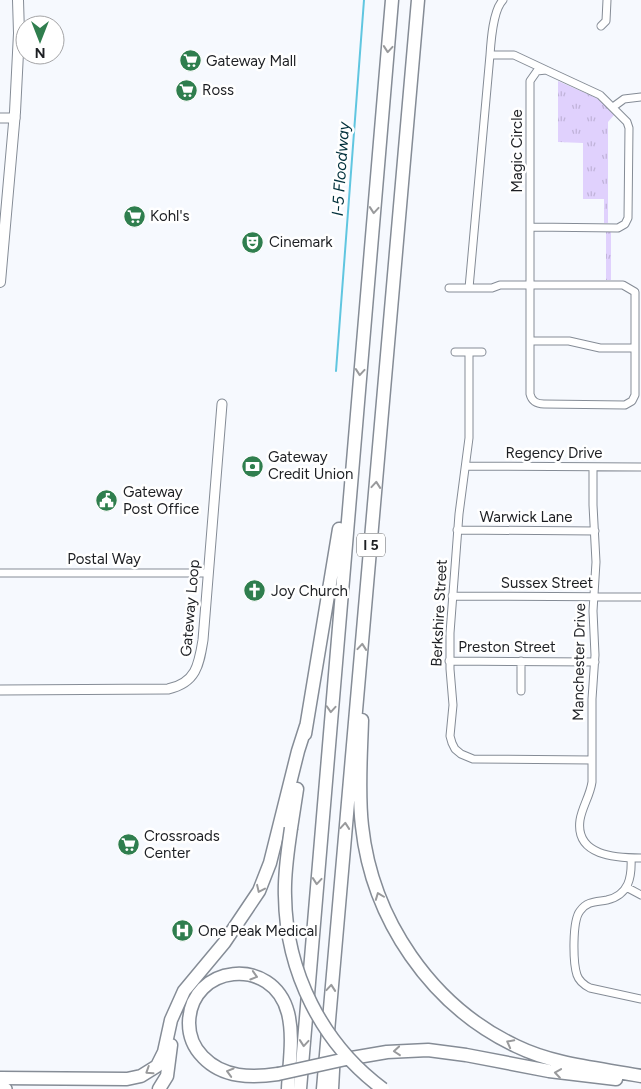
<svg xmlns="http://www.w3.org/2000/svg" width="641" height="1089" font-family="Figtree,sans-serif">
	<defs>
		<pattern id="grass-tufts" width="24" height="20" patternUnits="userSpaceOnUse" patternTransform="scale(1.25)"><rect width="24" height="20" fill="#e0d1fd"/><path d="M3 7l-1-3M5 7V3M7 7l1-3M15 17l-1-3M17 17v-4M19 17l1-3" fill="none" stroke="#c0b3d9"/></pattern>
	</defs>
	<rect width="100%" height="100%" fill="#f6f9fe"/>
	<path fill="url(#grass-tufts)" d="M558,81L599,99L614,115L608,122V223H604V199H583V143L558,142Z
		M606,232H611V280H606Z"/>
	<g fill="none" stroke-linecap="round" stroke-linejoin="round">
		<path stroke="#60c6e0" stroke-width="2" d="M336,371L364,0"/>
		<defs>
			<path id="minor" d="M601,26L606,21L607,0
				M490,55C491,40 493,10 503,0
				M613,107L624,99L641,97
				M531,227L618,228L625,224L628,218L629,128L627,122L600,95L546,70L537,71L530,81C530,186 530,290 530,394C532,402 537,404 544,404L625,405L632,401L635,395V292L623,285H500L492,288H469L490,55H514L546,70
				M449,288H469
				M530,341H569L600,348H634
				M455,352H469
				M482,352H469V438L459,514L450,633V669L453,705L450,736L452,743L455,749L461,754L473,759L592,760
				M466,466L641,467
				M593,467V505L596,562L593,611L595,655L592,699V782C590,796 582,807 580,820C575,856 616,858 641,858
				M457,530L595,531
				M0,573H208
				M452,596L641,597
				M449,661L595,662
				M521,691V661
				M631,858C632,877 629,895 607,900C596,902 587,901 580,911C572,921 573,963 577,975C579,981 584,985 590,988L641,999
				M626,887L641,895"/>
			<path id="tertiary" d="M0,118H15
				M0,690L168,689C196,683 199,665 203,640L222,404"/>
			<path id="secondary" d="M0,282L15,112L19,33L18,0"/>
			<path id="primary" d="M0,1088L6,1089"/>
			<path id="motorway" d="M362,720C361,755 358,792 362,826C372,919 431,1006 516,1046C555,1065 599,1068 641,1076
				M305,734L339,529
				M291,828L297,789
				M346,1059L387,1052L428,1050L466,1055L549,1071L616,1079
				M278,1074C252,1078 223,1078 203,1057C194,1048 189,1036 189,1023C190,964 273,955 288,1013C294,1037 289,1064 288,1089
				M0,1078L127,1079L141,1076L157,1066L164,1052L171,1020L184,991L224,943L259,891L270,863L298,751L306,726
				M159,1089L167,1076L171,1045
				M300,1089L392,0
				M323,1089L418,0
				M332,1089L334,1052"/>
		</defs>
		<use href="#minor" stroke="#858c96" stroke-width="9"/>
		<use href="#tertiary" stroke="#858c96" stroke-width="11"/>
		<use href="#secondary" stroke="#858c96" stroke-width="12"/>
		<use href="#primary" stroke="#858c96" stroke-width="14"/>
		<use href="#motorway" stroke="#858c96" stroke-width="15"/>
		<use href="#minor" stroke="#fff" stroke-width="7"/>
		<use href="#tertiary" stroke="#fff" stroke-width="9"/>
		<use href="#secondary" stroke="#fff" stroke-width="10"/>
		<use href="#primary" stroke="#fff" stroke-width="11"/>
		<use href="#motorway" stroke="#fff" stroke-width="12"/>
		<defs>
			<path id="motorway-bridge" d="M291,828C288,850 284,873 285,896C286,972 322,1044 383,1089
				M278,1074L346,1059"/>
		</defs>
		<use href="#motorway-bridge" stroke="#858c96" stroke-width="15" stroke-linecap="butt"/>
		<use href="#motorway-bridge" stroke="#fff" stroke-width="12"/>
	</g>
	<defs><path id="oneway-chevron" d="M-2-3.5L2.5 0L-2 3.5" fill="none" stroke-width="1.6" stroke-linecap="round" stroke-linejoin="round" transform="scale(1.25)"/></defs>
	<g stroke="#999a9c">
		<use href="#oneway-chevron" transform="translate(388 49) rotate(95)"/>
		<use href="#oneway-chevron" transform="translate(374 210) rotate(95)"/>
		<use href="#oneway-chevron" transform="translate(360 372) rotate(95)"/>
		<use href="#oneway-chevron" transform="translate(376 485) rotate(-85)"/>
		<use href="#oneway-chevron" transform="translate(362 647) rotate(-85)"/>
		<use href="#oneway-chevron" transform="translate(331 709) rotate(94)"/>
		<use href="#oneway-chevron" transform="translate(345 826) rotate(-85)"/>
		<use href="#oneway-chevron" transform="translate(317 881) rotate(95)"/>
		<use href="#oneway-chevron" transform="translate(260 889) rotate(115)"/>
		<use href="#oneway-chevron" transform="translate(379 896) rotate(-111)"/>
		<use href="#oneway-chevron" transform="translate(254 976) rotate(17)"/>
		<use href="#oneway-chevron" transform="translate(331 988) rotate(-85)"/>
		<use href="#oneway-chevron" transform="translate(304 1043) rotate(95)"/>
		<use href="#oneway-chevron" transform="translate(510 1043) rotate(-152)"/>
		<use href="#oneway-chevron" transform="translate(397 1051) rotate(175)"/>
		<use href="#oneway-chevron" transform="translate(149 1071) rotate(147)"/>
		<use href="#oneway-chevron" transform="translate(230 1072) rotate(-164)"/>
		<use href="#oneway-chevron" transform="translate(558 1073) rotate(-172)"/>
	</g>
	<defs>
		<symbol id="supermarket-disc" viewBox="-11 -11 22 22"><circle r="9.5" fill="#2f7e4e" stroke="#fff"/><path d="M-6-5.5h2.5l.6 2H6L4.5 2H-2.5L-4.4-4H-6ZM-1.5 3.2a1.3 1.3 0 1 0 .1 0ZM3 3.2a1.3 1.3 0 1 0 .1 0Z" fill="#fff"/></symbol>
		<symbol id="theatre-disc" viewBox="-11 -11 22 22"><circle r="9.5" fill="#2f7e4e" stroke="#fff"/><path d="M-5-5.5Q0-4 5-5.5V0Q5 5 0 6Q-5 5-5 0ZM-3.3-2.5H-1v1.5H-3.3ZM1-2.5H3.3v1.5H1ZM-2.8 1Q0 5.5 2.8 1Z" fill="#fff"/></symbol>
		<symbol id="bank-disc" viewBox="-11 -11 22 22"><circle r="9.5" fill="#2f7e4e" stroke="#fff"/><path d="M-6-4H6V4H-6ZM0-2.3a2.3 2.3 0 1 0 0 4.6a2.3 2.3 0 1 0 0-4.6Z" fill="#fff"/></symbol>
		<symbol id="civic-disc" viewBox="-11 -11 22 22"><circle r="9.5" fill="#2f7e4e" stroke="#fff"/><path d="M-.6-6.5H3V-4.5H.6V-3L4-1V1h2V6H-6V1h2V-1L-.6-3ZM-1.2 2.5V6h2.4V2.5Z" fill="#fff"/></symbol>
		<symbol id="church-disc" viewBox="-11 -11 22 22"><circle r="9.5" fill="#2f7e4e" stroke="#fff"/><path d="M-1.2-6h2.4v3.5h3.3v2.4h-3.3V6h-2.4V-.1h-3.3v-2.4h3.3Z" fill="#fff"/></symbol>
		<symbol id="hospital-disc" viewBox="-11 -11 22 22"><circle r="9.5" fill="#2f7e4e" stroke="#fff"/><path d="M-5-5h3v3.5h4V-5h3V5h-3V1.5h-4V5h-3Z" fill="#fff"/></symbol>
	</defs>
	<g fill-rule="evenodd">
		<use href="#supermarket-disc" x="178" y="48" width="25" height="25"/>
		<use href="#supermarket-disc" x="174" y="78" width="25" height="25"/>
		<use href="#supermarket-disc" x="122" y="204" width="25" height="25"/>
		<use href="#theatre-disc" x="240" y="230" width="25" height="25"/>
		<use href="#bank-disc" x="240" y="454" width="25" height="25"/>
		<use href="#civic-disc" x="94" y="488" width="25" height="25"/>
		<use href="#church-disc" x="242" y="578" width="25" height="25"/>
		<use href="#supermarket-disc" x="116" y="832" width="25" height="25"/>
		<use href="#hospital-disc" x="170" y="918" width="25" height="25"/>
	</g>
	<g text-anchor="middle" stroke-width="5" stroke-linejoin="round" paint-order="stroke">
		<rect fill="#fff" stroke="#616265" stroke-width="1" x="357" y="533.5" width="28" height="23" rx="4"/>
		<g font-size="14" font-weight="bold" fill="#1d1f23">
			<text x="371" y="550">I 5</text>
		</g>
		<g font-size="15" fill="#1d1f23" stroke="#fff" text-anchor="start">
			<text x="206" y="66">Gateway Mall</text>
			<text x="202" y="95">Ross</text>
			<text x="150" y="221">Kohl's</text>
			<text x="269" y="247">Cinemark</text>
			<text x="268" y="462">Gateway<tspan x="268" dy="17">Credit Union</tspan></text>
			<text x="123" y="497">Gateway<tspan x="123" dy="17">Post Office</tspan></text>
			<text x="271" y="596">Joy Church</text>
			<text x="144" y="841">Crossroads<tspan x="144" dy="17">Center</tspan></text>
			<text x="198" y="936">One Peak Medical</text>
		</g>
		<g font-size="15" fill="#1d1f23" stroke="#fff">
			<text transform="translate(517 151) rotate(-90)" y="5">Magic Circle</text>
			<text x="554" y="458">Regency Drive</text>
			<text x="526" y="522">Warwick Lane</text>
			<text x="104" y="564">Postal Way</text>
			<text x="547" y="588">Sussex Street</text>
			<text transform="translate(190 608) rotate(-85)" y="5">Gateway Loop</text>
			<text transform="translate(439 613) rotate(-87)" y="5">Berkshire Street</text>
			<text x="507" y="652">Preston Street</text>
			<text transform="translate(579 662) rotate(-89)" y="5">Manchester Drive</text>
		</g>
		<g font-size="16" font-style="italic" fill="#00303b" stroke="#fff">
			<text transform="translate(340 169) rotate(-86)" y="6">I-5 Floodway</text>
		</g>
	</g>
	<g transform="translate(40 40) rotate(180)"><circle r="24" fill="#ffffff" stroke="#a5a5a7"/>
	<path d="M0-4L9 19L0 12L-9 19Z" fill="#2f7e4e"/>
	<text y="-8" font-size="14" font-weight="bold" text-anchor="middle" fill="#1d1f23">N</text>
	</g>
</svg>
